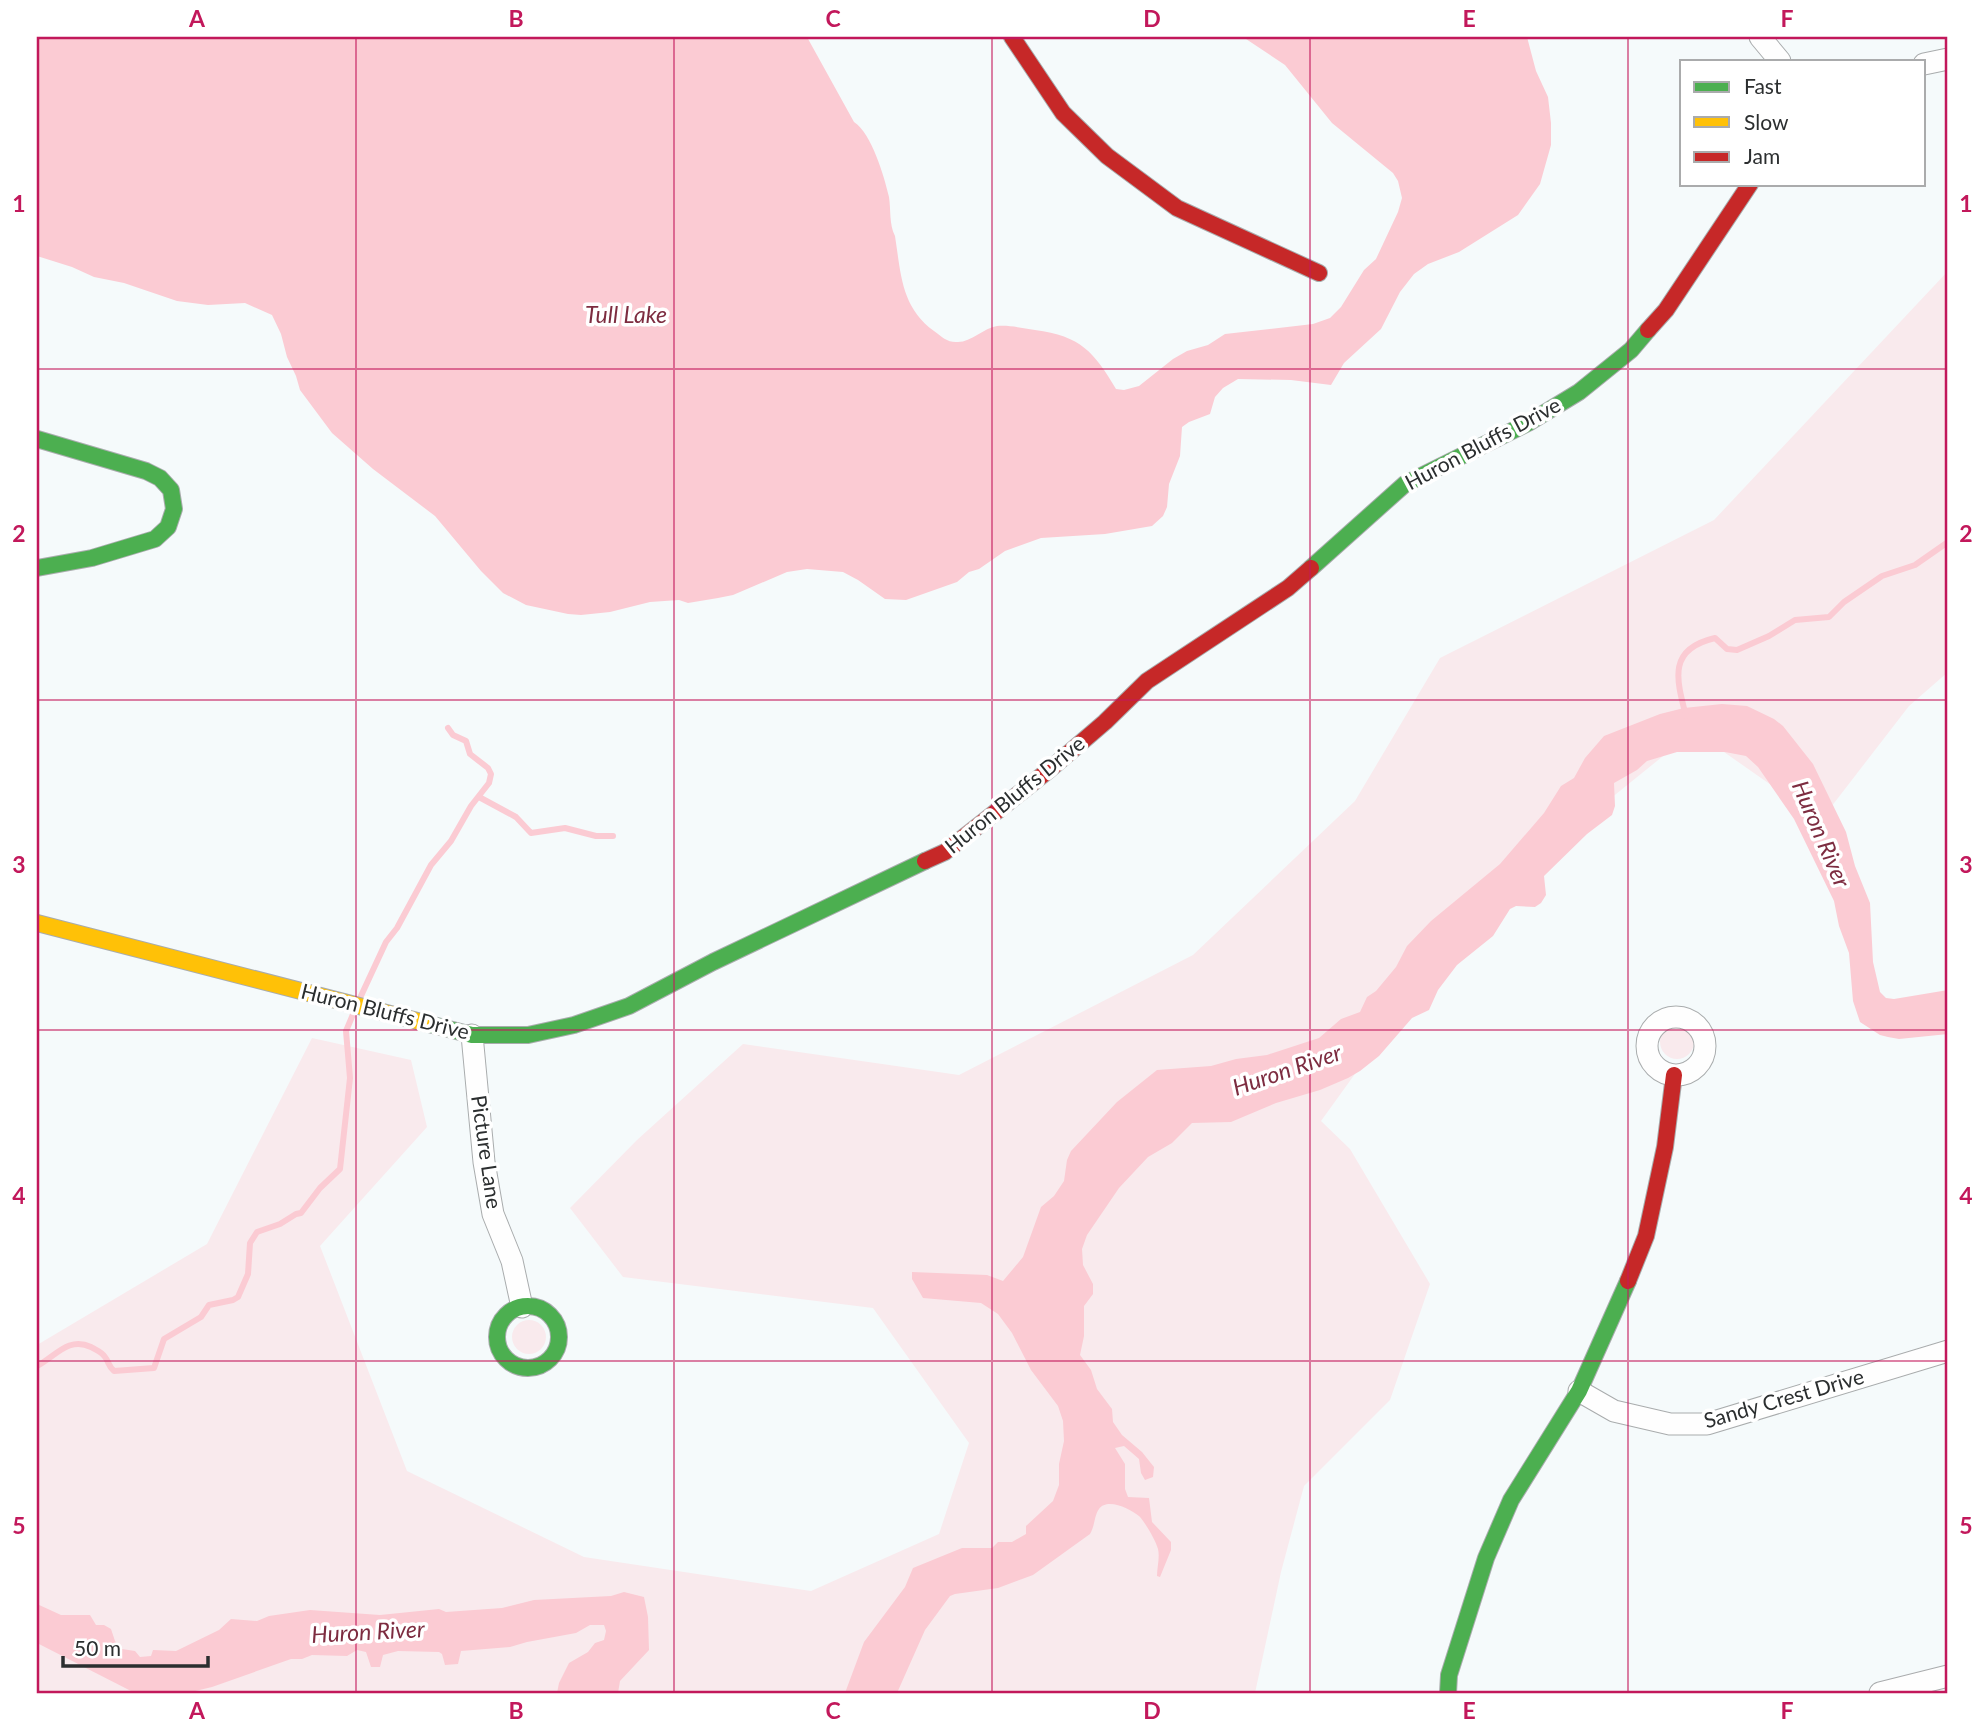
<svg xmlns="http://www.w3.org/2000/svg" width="1985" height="1730" font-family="Lato,sans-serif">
	<rect width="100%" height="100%" fill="#f5fafb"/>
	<path fill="#f9eaed" d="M1948,271V672L1909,706L1821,820L1694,731L1474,909L1321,1121L1350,1149L1430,1284L1390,1400L1304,1486L1281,1572L1255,1693H37V1345L207,1244L312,1038L411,1060L427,1127L320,1246L407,1471L584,1557L811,1591L939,1534L969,1443L873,1308L623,1277L570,1208L637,1140L743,1044L959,1075L1193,955L1355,801L1440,658L1714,520Z
		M1660 1042a17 17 0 1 1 34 0a17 17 0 1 1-34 0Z
		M512 1337a17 17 0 1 1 34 0a17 17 0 1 1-34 0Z"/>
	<path fill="#fbcbd3" d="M37,37H807L854,122C872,134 884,176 889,197C891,210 889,224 895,236C901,274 901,307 934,331C942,337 948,343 958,342C971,342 984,328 997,326C1010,325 1022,328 1035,330C1081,336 1094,352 1116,389L1124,390L1139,386L1173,359L1187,351L1208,345L1225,334L1313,324L1330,318L1341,307L1364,270L1376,259L1398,212L1402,198L1398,181L1393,173L1332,123L1285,65L1243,37H1527L1536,71L1548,97L1551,123V145L1540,184L1518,215L1459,252L1428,264L1414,274L1400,292L1381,329L1344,363L1331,385L1291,380L1238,379L1223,388L1215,397L1210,414L1189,422L1182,427L1180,456L1169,484L1167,507L1163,516L1152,526L1105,534L1041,538L1005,551L979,569L969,572L957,582L906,600L885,599L858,580L843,572L807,569L787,572L733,595L718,598L688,603L679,600L650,602L610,612L581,615L568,614L526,605L503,593L481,571L435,516L373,469L332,433L300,390L296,376L287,357L281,334L272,315L245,303L208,305L177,301L124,283L94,277L72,267L37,256Z
		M1722,704L1747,706L1774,719L1783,726L1813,764L1846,832L1855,866L1870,903L1873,962L1880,992L1886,998L1894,999L1948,990V1034L1899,1039L1888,1037L1880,1035L1860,1022L1853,1001L1849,953L1839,926L1834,901L1794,819L1758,767L1746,756L1725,752H1677L1647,761L1637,770L1614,783L1615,806L1612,815L1587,834L1544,876L1546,895L1541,903L1535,907L1516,906L1510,909L1493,936L1457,965L1438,990L1429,1010L1412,1018L1379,1056L1360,1071L1348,1078L1320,1090L1276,1103L1231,1122L1192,1123L1172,1143L1148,1157L1119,1188L1087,1235L1082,1249L1083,1265L1093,1284V1294L1084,1306V1336L1080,1355L1091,1370L1097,1389L1112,1409L1113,1422L1122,1435L1142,1452L1154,1467L1153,1477L1145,1480L1141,1473L1139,1459L1124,1446L1115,1448L1125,1464V1489L1128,1497L1149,1498L1152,1522L1171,1542V1550L1160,1577L1157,1576C1157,1568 1160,1557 1158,1549C1156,1541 1145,1522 1139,1516C1131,1509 1107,1497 1099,1509C1094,1516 1095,1526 1090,1534L1033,1575L998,1588L955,1594L950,1596L925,1630L897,1693H845L864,1642L905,1587L913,1568L962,1548H992L998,1542H1012L1026,1534V1526L1053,1501L1059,1485V1464L1064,1441L1063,1421L1058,1406L1031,1370L1012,1333L998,1314L981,1303L923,1298L912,1279V1272L987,1275L1003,1281L1023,1257L1041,1207L1054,1196L1064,1181L1067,1160L1071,1151L1117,1102L1157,1070L1211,1066L1236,1059L1267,1055L1319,1038L1341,1019L1360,1012L1367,997L1376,991L1396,967L1407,946L1431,921L1500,864L1544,813L1561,786L1574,778L1585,758L1604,736L1660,714L1684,708Z
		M624,1592L644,1597L648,1617L649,1650L620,1681L618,1693H557L559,1683L569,1663L588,1652L595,1643L604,1640L606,1631L604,1625H590L576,1633L527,1642L510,1647L461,1651L458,1664L445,1665L442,1654L439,1652L398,1651L383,1655L380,1667H371L366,1652L357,1650L347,1656L312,1655L302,1659H291L212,1687L191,1692L155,1693L131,1691L37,1643V1604L61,1615H90L96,1625H104L111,1629L115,1641L122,1649L135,1651L140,1657L151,1656L153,1650L176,1651L219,1630L231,1619L257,1621L269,1616L310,1610L380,1615L439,1609L446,1612L502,1608L534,1600L611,1596Z"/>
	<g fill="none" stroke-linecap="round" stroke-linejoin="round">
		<path stroke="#fbcbd3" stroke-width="6" d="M1686,716C1676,678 1668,649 1715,638L1727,649L1737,650L1769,636L1795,620L1829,617L1844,602L1882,576L1915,565L1948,542
			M479,797L516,817L531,833L565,828L596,836H613
			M360,998L386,942L397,928L431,865L451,841L471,806L489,783L491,774L488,768L470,754L466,741L453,735L448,728
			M37,1366C55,1357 68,1336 91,1347C96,1350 102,1352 105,1357C109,1362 108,1366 114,1371L154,1368L164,1339L201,1317L209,1305L233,1300L238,1297L248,1274L250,1243L257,1232L280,1224L296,1214L301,1213L320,1188L340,1169L350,1078L346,1031L354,1012"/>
		<defs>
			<path id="street" d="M1760,37L1780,61
				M1924,64L1948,59
				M1647 1046a29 29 0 1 1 58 0a29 29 0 1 1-58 0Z
				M472,1035L484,1162L493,1214L512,1261L522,1307
				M1579,1391L1614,1411L1670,1424H1707L1948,1351
				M1880,1693L1948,1676"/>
			<path id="fast" d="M37,439L146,471L160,478L171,490L174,509L168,527L155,539L92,558L37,568
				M1311,568L1405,484L1528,423L1579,392L1631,350L1648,330
				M429,1024L472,1035H528L574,1025L629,1006L713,962L925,861
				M497 1337a31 31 0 1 1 62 0a31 31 0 1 1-62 0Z
				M1448,1693L1449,1675L1486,1558L1511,1500L1579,1391L1628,1281"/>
			<path id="slow" d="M37,923L429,1024"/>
			<path id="jam" d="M1012,37L1063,113L1107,156L1177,208L1319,273
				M1648,330L1666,310L1750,184
				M925,861L945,852L1049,770L1105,722L1147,681L1288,588L1311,568
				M1628,1281L1646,1236L1665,1147L1674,1075"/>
		</defs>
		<use href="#street" stroke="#a9acad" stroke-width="23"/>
		<use href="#fast" stroke="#a9acad" stroke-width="18"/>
		<use href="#slow" stroke="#a9acad" stroke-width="18"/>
		<use href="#jam" stroke="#a9acad" stroke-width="18"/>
		<use href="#street" stroke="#fefefe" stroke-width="21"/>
		<use href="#fast" stroke="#4caf50" stroke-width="16"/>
		<use href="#slow" stroke="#ffc107" stroke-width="16"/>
		<use href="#jam" stroke="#c62828" stroke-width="16"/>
	</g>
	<path fill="none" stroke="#c2185b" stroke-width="2" stroke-opacity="0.55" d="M356,37V1693M674,37V1693M992,37V1693M1310,37V1693M1628,37V1693M37,369H1948M37,700H1948M37,1030H1948M37,1361H1948"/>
	<g text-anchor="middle" stroke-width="7" stroke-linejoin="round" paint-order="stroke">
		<g font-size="21" fill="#2b2e2f" stroke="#fff">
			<text transform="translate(1483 444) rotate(-28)" y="7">Huron Bluffs Drive</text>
			<text transform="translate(1015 795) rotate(-39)" y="7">Huron Bluffs Drive</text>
			<text transform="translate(385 1012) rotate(14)" y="7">Huron Bluffs Drive</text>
			<text transform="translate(486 1152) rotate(82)" y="7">Picture Lane</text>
			<text transform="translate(1784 1399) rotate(-16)" y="7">Sandy Crest Drive</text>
		</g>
		<g font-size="23" font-style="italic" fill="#7d2c40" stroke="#fff">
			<text x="626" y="323">Tull Lake</text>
			<text transform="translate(1821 834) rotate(67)" y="8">Huron River</text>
			<text transform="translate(1287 1070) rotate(-19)" y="8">Huron River</text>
			<text transform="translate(368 1632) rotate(-3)" y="8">Huron River</text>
		</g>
	</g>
	<rect width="1985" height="1730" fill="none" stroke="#ffffff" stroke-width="77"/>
	<rect x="1680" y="60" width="245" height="126" fill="#ffffff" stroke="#aaabac" stroke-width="2"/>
	<rect x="1694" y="82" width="35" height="10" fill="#4caf50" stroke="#aaabac" stroke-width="2"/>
	<text x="1744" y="94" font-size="21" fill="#2b2e2f">Fast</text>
	<rect x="1694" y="117" width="35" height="10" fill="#ffc107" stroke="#aaabac" stroke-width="2"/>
	<text x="1744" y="130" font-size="21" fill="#2b2e2f">Slow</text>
	<rect x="1694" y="152" width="35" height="10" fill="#c62828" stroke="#aaabac" stroke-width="2"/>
	<text x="1744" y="164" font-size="21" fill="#2b2e2f">Jam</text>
	<path d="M63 1656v10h145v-10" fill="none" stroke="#2b2e2f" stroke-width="3.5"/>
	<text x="74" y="1656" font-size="21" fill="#2b2e2f" stroke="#ffffff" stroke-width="5" paint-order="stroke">50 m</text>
	<rect x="38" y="38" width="1908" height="1654" fill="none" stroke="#c2185b" stroke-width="2.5"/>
	<g font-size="23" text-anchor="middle" font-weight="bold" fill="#c2185b">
		<text x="197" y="27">A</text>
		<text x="516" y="27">B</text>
		<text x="833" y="27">C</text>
		<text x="1152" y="27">D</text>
		<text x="1469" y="27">E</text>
		<text x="1787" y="27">F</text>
		<text x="19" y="212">1</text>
		<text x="1966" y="212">1</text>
		<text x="19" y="542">2</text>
		<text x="1966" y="542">2</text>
		<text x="19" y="873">3</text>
		<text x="1966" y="873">3</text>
		<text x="19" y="1204">4</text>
		<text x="1966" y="1204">4</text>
		<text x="19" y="1534">5</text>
		<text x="1966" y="1534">5</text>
		<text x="197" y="1719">A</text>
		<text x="516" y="1719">B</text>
		<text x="833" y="1719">C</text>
		<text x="1152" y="1719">D</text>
		<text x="1469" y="1719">E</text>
		<text x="1787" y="1719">F</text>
	</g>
</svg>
